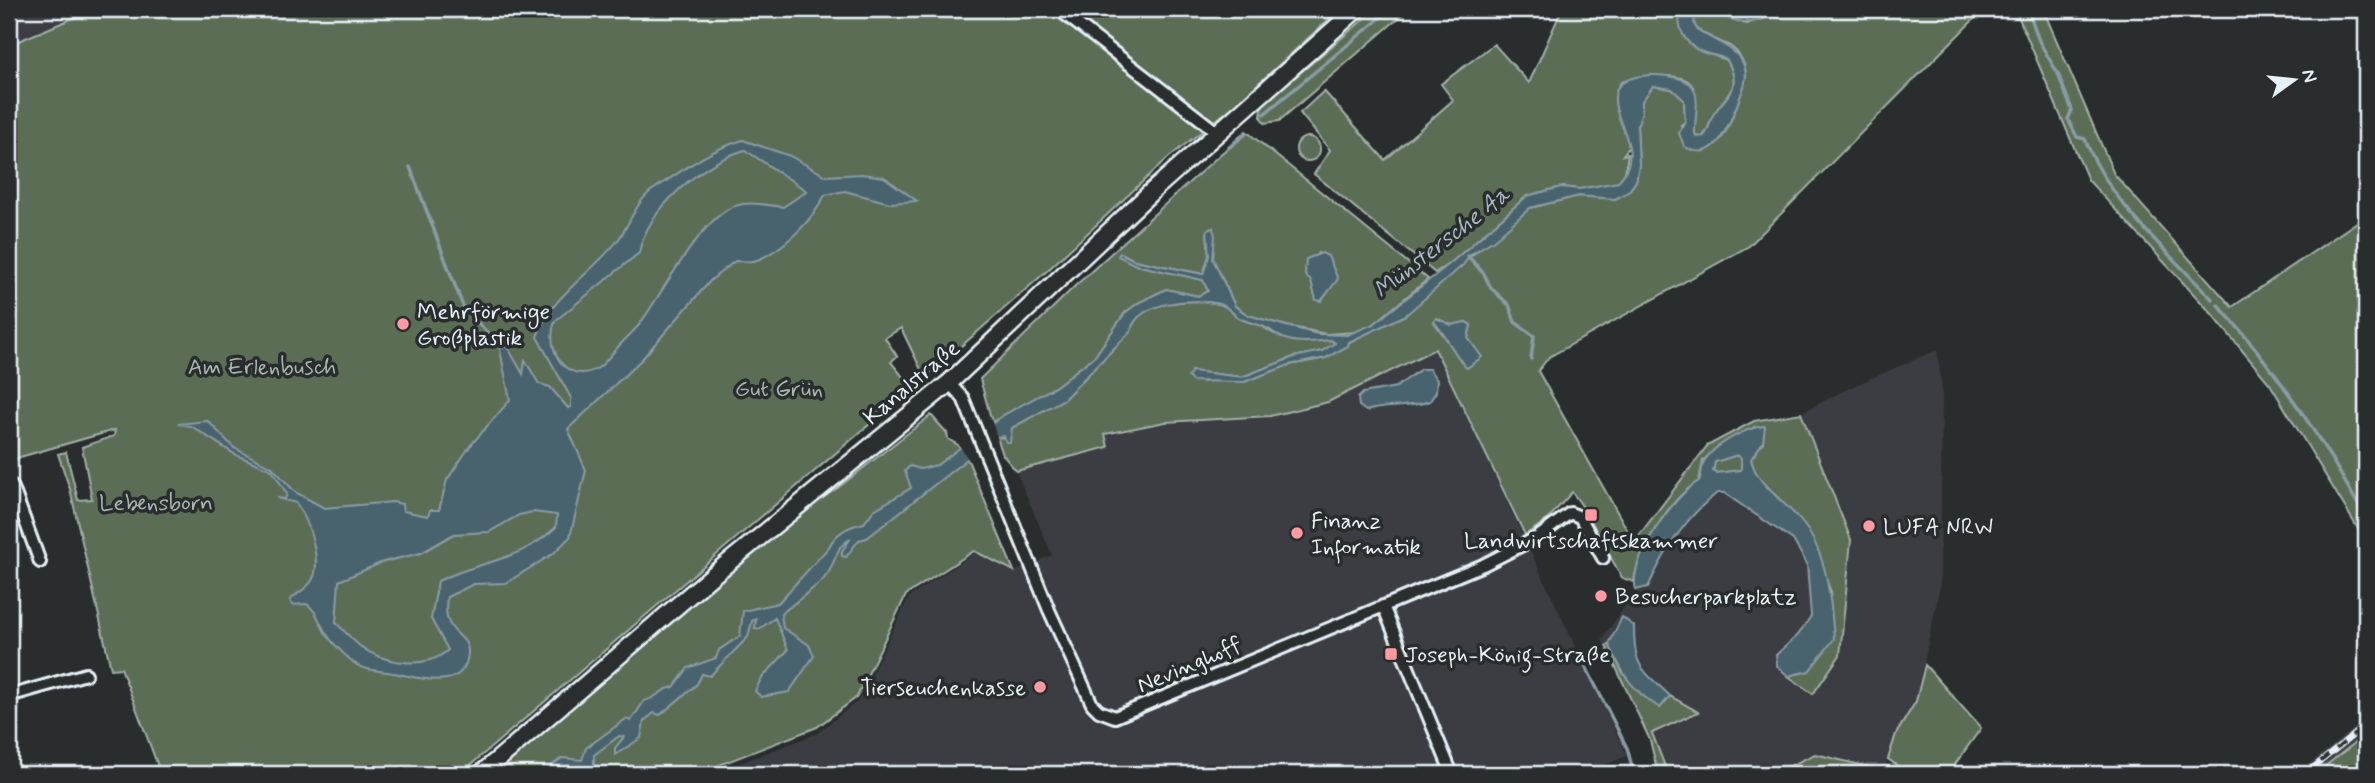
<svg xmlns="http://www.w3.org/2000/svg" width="2375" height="783" font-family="Mynerve,sans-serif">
	<rect width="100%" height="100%" fill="#2a2d2e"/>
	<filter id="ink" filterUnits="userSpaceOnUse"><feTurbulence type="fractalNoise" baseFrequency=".0143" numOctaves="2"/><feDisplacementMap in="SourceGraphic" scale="14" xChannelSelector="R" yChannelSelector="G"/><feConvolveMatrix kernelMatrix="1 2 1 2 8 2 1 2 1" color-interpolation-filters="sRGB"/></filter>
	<g filter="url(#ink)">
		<path fill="#3b3e43" d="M9,9H95L9,45Z
			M1435,349L1627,756L1581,774H711L816,734L859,700L909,597L975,553L1014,572L1052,555L1016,471L1107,447L1104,434L1165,422L1270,416L1328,402Z
			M1937,350L1942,389L1940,586L1916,701L1896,734L1884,770L1873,768L1870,774H1658L1650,740L1602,639L1636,590L1634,582L1622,578L1754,421L1801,413L1849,388Z
			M2366,719V734L2353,746L2315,774H2297Z"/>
		<path fill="#5c6d56" stroke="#a2afa7" stroke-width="2" fill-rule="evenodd" d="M95,9H1340L1234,106L1168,158L1048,270L925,378L901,328L885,338L897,356L891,362L912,388L460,774H161L121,668L111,669L70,489L58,454L66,452L78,500L92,499L82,447L114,436L115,430L20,457L9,465V45Z
			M1376,9H1409L1279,121L1265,123L1261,118L1262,105Z
			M1562,9H1682L1684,37L1709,54L1727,60C1743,89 1727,92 1714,114C1708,123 1710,131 1701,138L1695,134C1694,120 1699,102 1694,89C1686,67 1638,79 1621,82C1606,103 1626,125 1629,147L1623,155L1628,154L1625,173L1617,183L1579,189L1562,187L1527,196L1453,261L1435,273L1314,174L1330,150L1300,113L1324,91L1385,160L1453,100L1441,84L1494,44L1529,83Z
			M1778,9H1984L1749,246L1549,357L1538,371L1634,542L1707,446L1754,421L1801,413L1851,540L1840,655L1813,694L1788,676L1809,671L1831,592L1806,528L1754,472L1751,459L1763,442L1755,427L1715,449L1703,461L1699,481C1671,497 1637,551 1634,582L1622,578L1585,510L1572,492L1547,520L1525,535L1435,349L1328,402L1270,416L1165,422L1105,434L1108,447L1016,471L1003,455L997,437L1006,438L1012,428L1064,399L1131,331C1137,300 1198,297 1222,305C1229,307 1233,314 1239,318C1246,322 1252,323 1259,325C1264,326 1268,331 1273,333C1290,341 1313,342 1331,340L1335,343L1322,351L1294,357L1242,377L1192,371L1203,382L1217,379L1244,382L1289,365L1326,358L1349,342L1406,314L1451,272L1530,208L1579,196L1615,199L1628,192L1636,181L1639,165L1637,126L1642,112V101L1653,86L1672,89L1684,100L1685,122L1681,125L1687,148C1720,156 1727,130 1737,105C1742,91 1749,79 1744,64C1741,57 1737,51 1731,47C1726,43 1672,26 1701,12C1713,6 1734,22 1747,24L1773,14ZM1436,318L1451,325L1466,322L1471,325L1468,338L1481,357L1472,364L1458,355L1434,322Z
			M2015,9H2043L2114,174L2232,307L2366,216V542L2270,384L2212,314L2088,180Z
			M1246,131L1428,279L1374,324L1357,332L1326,334L1286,326L1248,315L1235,306L1213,259V228L1207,230L1209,256L1203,274L1134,260L1121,253L1136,265L1203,280L1208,291L1198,296L1166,289L1138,303L1125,313L1095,356L1055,387L992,422L980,379L1075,286ZM1318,253L1329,259L1336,281L1321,301L1316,299L1311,281L1305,275L1307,266Z
			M1296 149a12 12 0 1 1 24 0a12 12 0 1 1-24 0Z
			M931,415L947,433L948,439L958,445L965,453L1014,571L974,551L906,595L857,697L817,727L696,774H491L795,517L839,487Z
			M1737,455L1741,458V470L1717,473L1713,471L1715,462Z
			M1609,644L1622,672L1660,708L1670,696L1698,712L1652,733L1668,774H1658L1650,740L1606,646Z
			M1925,665L1981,728L1948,774H1909L1888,759L1896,734L1916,701Z
			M2366,734V774H2315Z
			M1815,754L1873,768L1870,774H1773Z"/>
		<path fill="#4a646e" stroke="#899ca5" stroke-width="2" fill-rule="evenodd" d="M1682,9H1778C1746,42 1707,0 1696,16C1683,37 1739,39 1745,69C1748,82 1741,93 1737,105C1728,126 1715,166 1684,146L1679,133L1685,122L1684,100L1672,89L1653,86L1642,101V112L1637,126L1639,165L1636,181L1628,192L1615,199L1579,196L1530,208L1494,240L1471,254L1463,265L1406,315L1349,342L1348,346L1326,358L1289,365L1244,382L1192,381L1188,377L1192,371L1242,377L1294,357L1322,351L1335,343L1331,340C1316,341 1303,344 1288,340C1277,337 1269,327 1259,325C1252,323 1247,322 1239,318C1233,314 1229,308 1222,305C1199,297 1136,300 1131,331L1064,399L1012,428L1010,442H1006L1004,436L995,437L867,538L859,540L846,557L842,556V551L851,538L840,547L829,572L822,581L781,614L783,628L809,645L814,656L789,692L761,697L755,691L761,679L788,650L775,618L759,629L755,628L756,619L752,621L748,637L710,676L702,674L697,684L660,715L654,713L644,721L641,738L615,755V748L624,737L619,736L594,755V774H573L559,768L554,774H540L562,758L582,760L586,748L626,719L631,721L644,701C656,699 662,688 674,687L688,668L716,658L719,650L740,636L743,611L778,603L829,547C836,532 849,526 864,523L874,510L911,488L905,471L910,466L920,469L937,465L1005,414L1055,387L1095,356L1125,313L1138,303L1166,289L1198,296L1208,291L1203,280L1136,265L1118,256L1120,253L1134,260L1203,274L1209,256L1207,230L1213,228L1215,236L1213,259L1235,306L1248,315L1286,326L1318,334L1347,335L1374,324L1453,261L1527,196L1561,187L1579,189L1618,182C1649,148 1608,120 1616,91C1622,70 1680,71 1692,86C1701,97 1694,120 1695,134L1697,137L1704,136C1710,129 1709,122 1713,115C1726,94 1744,90 1727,60C1718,54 1710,56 1700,51C1685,44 1674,25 1682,9Z
			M743,140L790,156L826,176L862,174L884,177L917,201L890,203L845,191L825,195C813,220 783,250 757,260C751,263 742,261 735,261L711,280L641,360L568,429L586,470L570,537L554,553L506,583L474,584L447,597C441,638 469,631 468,653C465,694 417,677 393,673C383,671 365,671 357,665C346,657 330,641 324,630C318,619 317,612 307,604L292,605L290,600C296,594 306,589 311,582C324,564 308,518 296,503L277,498L285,499L287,494L272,470L236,455L191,426L178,424L208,421L234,448L272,467L295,492L324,508L393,502L402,504L403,511L428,516L430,510H439L447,480L470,446L510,400L500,350L502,347L507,346L523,374L525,360L539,384L550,387L568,408L571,407V398L537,337C551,295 592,274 618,240C628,227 637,201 651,191C681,172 708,150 743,140ZM745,150L807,191L783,207C768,205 750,201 735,206C702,216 660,297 639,325C632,333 624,340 617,348C611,354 605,364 598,368C568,386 544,352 555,321L639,253C647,209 703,162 745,150ZM533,512L557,515L556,527C520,562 481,560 438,581L431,619L448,650C426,670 384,664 360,646C352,640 344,630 336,623L339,581L383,562L421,553L454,534L489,532L519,515Z
			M1322,253L1328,256L1338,279L1321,301L1316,300L1311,281L1305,275L1306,259Z
			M1436,318L1451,325L1466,322L1471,325L1468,338L1482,357L1467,368C1459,363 1445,333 1434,322Z
			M1421,369H1429L1437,380L1436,392L1430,401C1409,409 1386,404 1366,411L1359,406L1358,398L1363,393L1396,387Z
			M1765,426L1763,442L1751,459C1756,485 1788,503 1804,525C1828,556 1831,602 1834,639L1809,671L1788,676L1777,666L1776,655L1798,635L1811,616L1807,564L1793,540L1724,493H1717C1684,519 1666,549 1648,587L1636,590C1627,561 1674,495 1699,481C1702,474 1701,466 1705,460C1715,444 1747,427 1765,426ZM1737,455L1741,458V470L1717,473L1713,471L1715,462Z
			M1622,617L1634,626C1634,668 1641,668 1670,696L1660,708C1631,690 1623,675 1609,644Z"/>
		<path fill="#2a2d2e" d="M991,419L998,440L970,462L959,445Z"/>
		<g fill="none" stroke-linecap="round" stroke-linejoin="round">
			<path stroke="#899ca5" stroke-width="3.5" d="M2028,9L2039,41L2058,74L2072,110L2068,119L2077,137L2085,139C2109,202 2167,251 2212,299
				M1264,114L1391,9
				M1226,150L1246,134
				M410,167L464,309L502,347
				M1468,256L1484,274L1491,288L1509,305L1515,322L1534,336L1531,359
				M2218,305C2277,369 2324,442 2366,519
				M1579,653L1627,748L1634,774"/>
			<defs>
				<path id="street" d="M1058,9L1218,133
					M949,383L963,398L1049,610L1092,704L1099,711L1115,717L1483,565L1538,537L1570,513L1580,517L1603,558
					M9,483L13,488L40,562
					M1383,606L1452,774
					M9,696L86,674"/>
				<path id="secondary" d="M481,774L713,575L949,383L1150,193L1357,9"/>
			</defs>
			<use href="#street" stroke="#e8f1f8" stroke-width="16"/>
			<use href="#secondary" stroke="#e8f1f8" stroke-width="21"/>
			<use href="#street" stroke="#2a2d2e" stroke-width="10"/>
			<use href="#secondary" stroke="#2a2d2e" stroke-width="16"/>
			<defs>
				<path id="rail" d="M2305,774L2366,725"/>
			</defs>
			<use href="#rail" stroke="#e8f1f8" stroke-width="6"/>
			<use href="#rail" stroke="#2a2d2e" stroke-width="3.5" stroke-dasharray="10" stroke-linecap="butt"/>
		</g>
	</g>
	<g fill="#ff9aa2" stroke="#2a2d2e" stroke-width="2.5">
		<circle cx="403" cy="324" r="7"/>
		<rect x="1584" y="508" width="14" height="14" rx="3.5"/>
		<circle cx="1869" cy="526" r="7"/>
		<circle cx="1297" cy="533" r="7"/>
		<circle cx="1601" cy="596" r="7"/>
		<rect x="1384" y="647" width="14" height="14" rx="3.5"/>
		<circle cx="1040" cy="687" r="7"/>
	</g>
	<g text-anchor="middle" stroke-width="7" stroke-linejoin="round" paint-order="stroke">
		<g font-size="23" fill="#e8f1f8" stroke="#2a2d2e" text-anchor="start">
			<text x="417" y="319">Mehrförmige<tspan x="417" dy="26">Großplastik</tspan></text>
			<text x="1311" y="528">Finanz<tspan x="1311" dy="26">Informatik</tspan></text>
			<text x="1883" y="534">LUFA NRW</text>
			<text x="1591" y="548" text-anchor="middle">Landwirtschaftskammer</text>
			<text x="1615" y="604">Besucherparkplatz</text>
			<text x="1405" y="662">Joseph-König-Straße</text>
			<text x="1026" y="695" text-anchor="end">Tierseuchenkasse</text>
		</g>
		<g font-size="23" fill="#a9b6af" stroke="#2a2d2e">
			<text x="262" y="374">Am Erlenbusch</text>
			<text x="779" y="396">Gut Grün</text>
			<text x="156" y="510">Lebensborn</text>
		</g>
		<g font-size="23" fill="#e8f1f8" stroke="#2a2d2e">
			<text transform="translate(911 382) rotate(-40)" y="8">Kanalstraße</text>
			<text transform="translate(1189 664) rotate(-23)" y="8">Nevinghoff</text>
		</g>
		<g font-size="24" font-style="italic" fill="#a9b9c1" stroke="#2a2d2e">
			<text transform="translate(1441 242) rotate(-38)" y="8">Münstersche Aa</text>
		</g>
	</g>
	<rect width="2375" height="783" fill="none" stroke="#2a2d2e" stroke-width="35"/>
	<rect x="18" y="18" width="2340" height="748" fill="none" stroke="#e8f1f8" stroke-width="2.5" filter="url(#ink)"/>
	<g transform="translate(2294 80) rotate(75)" stroke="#2a2d2e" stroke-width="5" paint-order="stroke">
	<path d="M0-5L12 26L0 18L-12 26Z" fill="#e8f1f8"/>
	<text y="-10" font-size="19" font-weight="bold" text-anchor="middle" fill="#e8f1f8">N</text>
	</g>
</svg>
